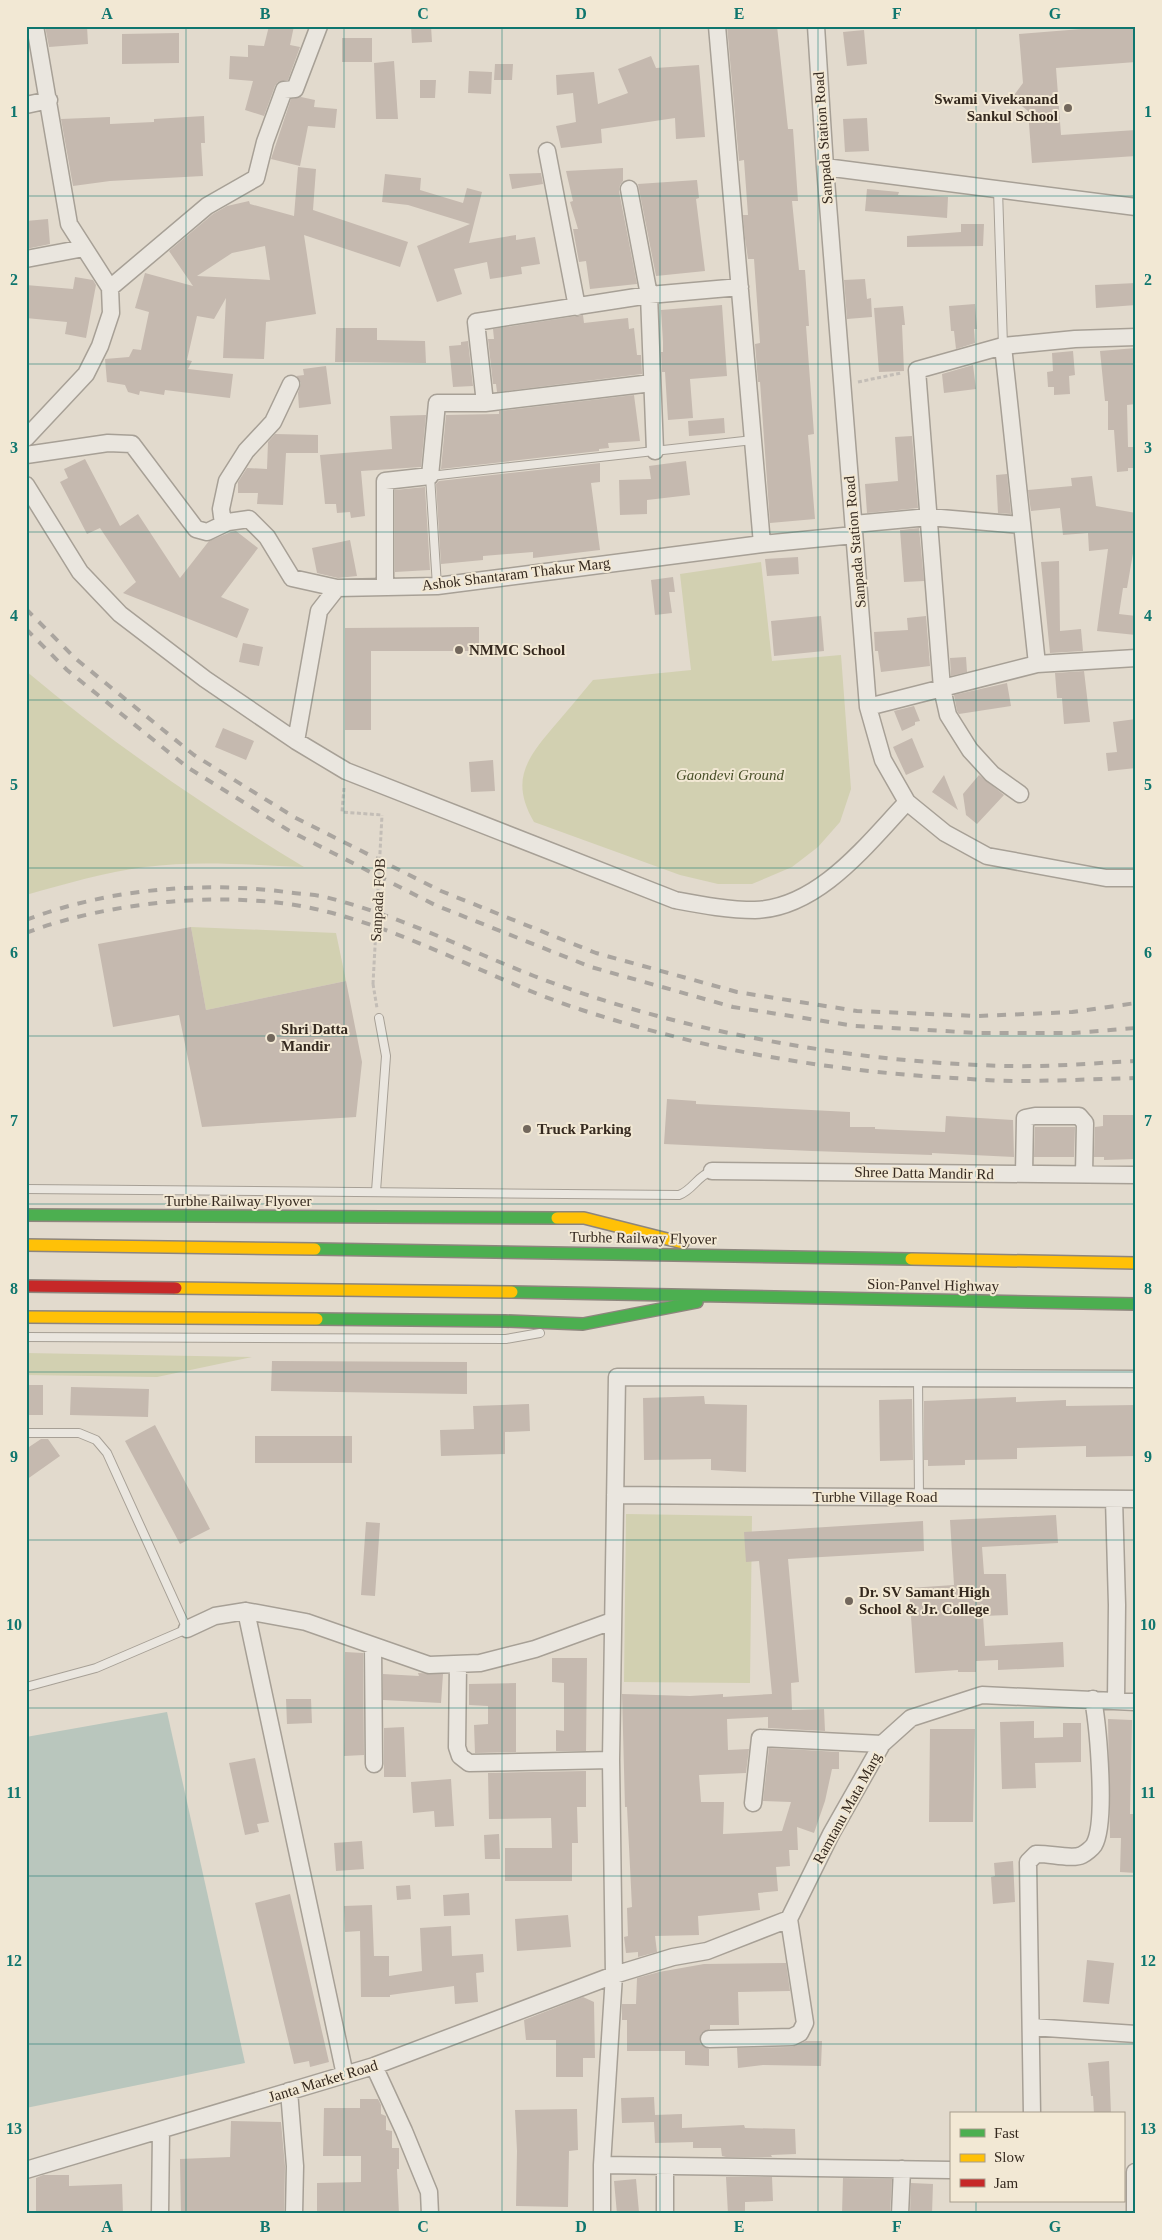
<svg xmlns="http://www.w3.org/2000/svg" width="1162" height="2240" font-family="Georgia,serif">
	<rect width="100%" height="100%" fill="#e2dacd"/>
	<path fill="#d2d0b1" d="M761,562L772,661L841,655L851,789L840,822L818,847L792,867L752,884H718L680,875L534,822C509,779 528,757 556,724C569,709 581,694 593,680L691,670L680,574Z
		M26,671C113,744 207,808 304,867C252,865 197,860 145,867C105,872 65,884 26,895Z
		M191,927L336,933L346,981L206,1010Z
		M26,1353L252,1357L157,1377L26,1375Z
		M626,1514L752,1516L750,1683L624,1682Z"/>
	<path fill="#b9c6bd" d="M167,1712L245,2063L26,2108V1737Z"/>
	<path fill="#c5b9af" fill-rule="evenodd" d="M45,26H87L88,44L49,47Z
		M269,26H294L290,45L300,47L288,80L278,82L275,86L264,116L245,110L253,81L229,79L230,56L248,57V45L264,46Z
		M411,26H431L432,42L412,43Z
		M727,26H777L788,129H793L798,201H792L799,270H805L809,326H806L814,434L808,435L815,519L770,523L760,382H758L755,344L760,343L754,259H748L745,238L743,215H748L744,160L739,161Z
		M1119,26H1136V62L1056,68L1061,135L1136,130V156L1032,163L1028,111L1012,98L1023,83L1019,34Z
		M864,30L867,64L847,66L843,32Z
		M179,33V63L122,64V34Z
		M342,38H372V62H342Z
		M651,56L656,68L699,65L705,137L676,139L675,118L601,129L602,143L561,148L556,126L576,122L573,93L557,95L556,75L594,72L598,104L628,93L618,69Z
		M394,61L398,119H376L374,63Z
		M495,64H513L512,80H494Z
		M469,71L492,72L491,94L468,93Z
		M420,80H436L435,98H420Z
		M301,97L315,100L314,107L337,109L335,128L308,126L300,166L271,159L291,99Z
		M204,116L205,143H201L203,176L110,181L73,186L61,119L110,117V124L154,122V119Z
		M867,118L869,151L845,152L843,119Z
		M298,167L316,169L313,210L408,242L400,267L304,235L316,314L266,322L264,359L223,358L226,298L214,319L197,316L187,360L192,361L188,369L233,374L230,398L165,390L164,395L140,391L139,395L128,392L125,385L107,382L105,359L129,357L133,349L141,350L149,312L135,308L145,273L193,286L169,251L213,214L227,206L249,201L250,204L294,216ZM265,246L270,280L197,276L232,253Z
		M623,168V181L620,185L619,191L637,284L590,289L586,261L579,262L573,229H578L570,202L573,201L566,171Z
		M541,173L543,184L512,189L509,174Z
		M385,174L421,178L420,190L463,203L467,188L482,192L469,243L516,235V240L535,237L540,264L521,267L522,274L490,279L487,262L454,269L462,294L437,302L417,246L470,224L408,205L382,202Z
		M697,180L699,198L696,199L705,271L656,276L638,184Z
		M867,189L899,192L898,195L948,197L947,218L865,211Z
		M48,219L50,244L26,249V221Z
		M961,224H984L983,246L907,247V236L961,232Z
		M75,277L93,280L96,285L86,338L65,334L67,322L26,318V285L73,289Z
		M865,279L867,299L871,298L872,317L847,319L844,280Z
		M1136,283V305L1096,308L1095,285Z
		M975,304L977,329H974L975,343L956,349L954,331H951L949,306Z
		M722,305L727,376L690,379L693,418L668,420L665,372H662L661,352H663V342L661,310Z
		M903,306L905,325H902L904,371L879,372L874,308Z
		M583,315L584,323L628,318L629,329L634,328L637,355H641L642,374L497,392L496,384H493L488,339H494L493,329Z
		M336,328H377V340L425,341L426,363L335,362Z
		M468,341L473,386L453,387L449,346L461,345V342Z
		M1136,348V404L1127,405L1128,447H1136V468H1128V471L1117,472L1114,430H1108V401H1105L1100,351Z
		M1073,351L1075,375L1069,376L1070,394L1054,395V387H1048L1047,372L1053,371L1052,353Z
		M973,365L976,389L944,393L942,374Z
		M326,366L331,404L299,408L298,393L301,383L296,376L304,375L303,369Z
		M634,395L640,441L608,443L609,448L599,449V451L441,469L446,415L499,414V411Z
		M426,415L421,467L361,471L365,516L351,518L350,512L337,513L336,504H325L320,455L392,449L390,416Z
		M724,418L725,433L689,436L688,421Z
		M275,434L318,435V453H286L283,505L257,504L258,493H238V482L247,468L267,469L268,442Z
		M912,436L918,508L867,513L865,484L898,481L895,437Z
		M85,459L120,526L138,514L180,578L209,541L231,532L236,531L258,548L221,597L249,609L237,638L123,593L136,582L100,528L87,534L60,482L68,478L64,469Z
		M686,461L690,495L647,500V514L620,515L619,480L651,479L649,466Z
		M600,463V482L591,483L600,550L533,558V552L483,556V560L441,564L436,484L439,481Z
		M1007,474L1011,514L998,513L996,475Z
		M1092,476L1096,506L1136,513V536L1127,588H1123L1119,614L1136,616V635L1097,631L1108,549L1089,551L1088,533L1063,535L1060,508L1031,511L1028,490L1072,486L1071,478Z
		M425,487L430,570L395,572V490Z
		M919,528L924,581L904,582L900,530Z
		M350,540L357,576L338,578L317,573L312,548Z
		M798,557L799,574L767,576L765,559Z
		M1059,561L1060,631L1081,629L1083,651L1050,653L1041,562Z
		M673,577L675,592H669L672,613L655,615L651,580Z
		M821,616L824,651L774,656L771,621Z
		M926,616L930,666L881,672L878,651H875L874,632L908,630L907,618Z
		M479,627V651H371V730H345V628Z
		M243,643L263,647L259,666L239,662Z
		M966,657L967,672L951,676L950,658Z
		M1084,671L1090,722L1064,724L1062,698H1057L1055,673Z
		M1007,683L1011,706L959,714L957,711L954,695Z
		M914,706L920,721L915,722V725L902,731L894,711Z
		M1136,719V768L1108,771L1106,753L1117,752L1113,722Z
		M223,728L254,741L246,760L215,747Z
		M912,738L924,767L906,775L893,747Z
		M493,760L495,791L471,792L469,762Z
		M944,775L958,810L932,792Z
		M979,775L1004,795L977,824L966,815L963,794Z
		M191,927L206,1010L346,981L362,1062L356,1117L202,1127L179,1015L113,1027L98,944Z
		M667,1099L696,1101V1104L850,1112V1127H875V1129L945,1132L946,1116L1013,1120L1014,1157L932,1153V1155L812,1151L664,1144Z
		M1103,1115H1136V1159L1104,1160V1157H1094L1095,1127L1103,1126Z
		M1035,1127H1075L1074,1157H1034Z
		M272,1361L467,1362V1394L271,1391Z
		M26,1385H43V1415H26Z
		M71,1387L149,1389L148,1417L70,1415Z
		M704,1396L705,1404L747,1405L746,1472L711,1470V1459L644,1460L643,1398Z
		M1016,1397V1402L1066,1400V1406L1136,1405V1456L1086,1457V1446L1017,1448V1459L965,1460V1465L928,1466V1460H924V1401Z
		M912,1399L913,1460L880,1461L879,1400Z
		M529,1404L530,1431L505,1432V1454L441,1456L440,1430L474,1429L473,1406Z
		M155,1425L210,1529L180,1544L125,1441Z
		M255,1436H352V1463H255Z
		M41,1439H48L60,1456L26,1480V1449Z
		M1056,1515L1058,1543L982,1547L984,1574H1006L1008,1615L983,1616L985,1646L1063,1642L1064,1667L998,1670V1660L976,1661V1672H958V1670L915,1673L909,1588L954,1585L950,1520Z
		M923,1521L924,1551L788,1559L799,1682L791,1683L792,1710L824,1709L825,1731L768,1728V1717L727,1719L728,1750L749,1749L746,1773L699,1775L701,1802H724L723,1834L782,1831L791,1802L763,1801L769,1748L839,1752V1769H832L825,1801L814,1833L797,1827L798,1850H789L790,1866L776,1867L778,1891L758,1893L760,1910L698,1916L699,1935L655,1936L657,1952L638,1957V1952L626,1953L624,1937L628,1936L627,1908L632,1907L627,1807H625L622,1694L690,1696L723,1694V1697L772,1694L759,1561L746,1562L744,1532Z
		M366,1522L380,1523L375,1596L361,1595Z
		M345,1652L363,1653L364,1755L344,1756Z
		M552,1658H587L586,1751H556V1730L564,1731V1683L552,1682Z
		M418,1673L443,1674L441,1703L383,1700V1674L419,1676Z
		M516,1683V1752L475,1753L474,1725L488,1724V1706L469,1705V1684Z
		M286,1699H311L312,1723L287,1724Z
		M1108,1719L1132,1720L1130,1814H1136V1873L1120,1872L1121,1838H1110Z
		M1034,1721V1738L1063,1737V1723H1081V1762L1035,1763L1036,1788L1002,1789L1000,1722Z
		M404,1727L406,1777H384V1728Z
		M930,1729H975L973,1822H929Z
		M255,1758L269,1822L257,1824L259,1832L245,1835L229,1763Z
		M586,1771V1807H577L578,1843H572V1881H505V1848H552L551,1818L489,1819L488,1773Z
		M451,1779L454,1826L435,1827L434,1811L413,1813L411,1782Z
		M499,1834L500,1859H485L484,1835Z
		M362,1841L364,1869L336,1871L334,1843Z
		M1013,1861L1015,1902L993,1904L991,1877L995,1876L994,1863Z
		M410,1885L411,1899L397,1900L396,1886Z
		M469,1893L470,1915L444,1916L443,1895Z
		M290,1894L329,2062L310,2067L309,2061L294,2064L255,1903Z
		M372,1905L374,1956H389V1976L422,1971L420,1928L451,1926L452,1956L483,1954L484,1972L476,1973L478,2002L455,2004L454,1986L390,1995V1997H361L360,1931L345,1932L344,1906Z
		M568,1915L571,1947L517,1951L515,1919Z
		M1087,1960L1114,1963L1109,2004L1083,2002Z
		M786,1963L790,1991L738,1992L739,2025H710V2029L701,2034L700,2044L709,2049V2066L685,2065V2051H627V2020H622V2004H636L637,1978L659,1972L704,1964Z
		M583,1997L594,2002L595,2058H583V2077H556V2040H526L524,2020Z
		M806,2041H822L821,2066L763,2065L738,2068L737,2048L792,2047Z
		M1109,2061L1111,2114H1094L1093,2096H1091L1088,2063Z
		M654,2097L655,2115L682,2114V2128L744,2125L745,2128L795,2129L796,2154L771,2155L772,2157H726L722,2156L721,2148H693V2142L655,2143L654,2122L622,2123L621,2098Z
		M360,2099H378L381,2105V2114L386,2116V2130L392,2131V2148H399V2169H397L399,2214H317V2183L361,2182V2156H323L324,2108H360Z
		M577,2109L578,2150L569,2151L568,2207L516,2206L517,2151L515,2110Z
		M231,2121L281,2122L285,2166L284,2214H181L180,2159L230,2157Z
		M43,2175H69V2186L122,2184L123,2214H84V2211L36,2212V2178Z
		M726,2177H772L773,2201L745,2202V2214H728Z
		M843,2178L892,2179L890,2214H842Z
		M636,2179L639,2212L617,2214L614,2181Z
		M911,2183L933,2184L932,2214H910Z"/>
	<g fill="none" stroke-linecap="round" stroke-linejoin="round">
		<defs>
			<path id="lane" d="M998,190L1003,346
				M437,586L430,476L753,440
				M26,1189L679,1195C693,1190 697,1176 712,1171
				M376,1191L386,1056L379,1018
				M26,1337L506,1339L540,1333
				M918,1378L919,1498
				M26,1433H79L96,1440L107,1453L187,1629L96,1668L26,1687"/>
			<path id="street" d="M717,26L762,544
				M816,26L825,167L868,707L883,760L907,802L945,833L987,856L1106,878H1136
				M26,105L49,100
				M547,151L577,307
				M825,167L1136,207
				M629,189L649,295L655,451
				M26,259L84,248
				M110,288L207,206L256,178L265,142L284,90L295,89L319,26
				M1003,346L1037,664
				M485,403L652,383
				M26,438L86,374L100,346L111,313L110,288L69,224L35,26
				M26,455L108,443L132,444L196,529L207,532L228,522L249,519L267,537L292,578L337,588
				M26,485L80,572L120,614L205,679L296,741L346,771L675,900C702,905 728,910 755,910C819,908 867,844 907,802
				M223,524L221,509L227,481L246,451L273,422L291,384
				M854,524L929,517L1022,525
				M385,587V481L430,476L437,403H485L476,322L649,295L740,287
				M868,707L1037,664L1136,658
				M296,741L319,611L337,588L437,586L762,544L854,535
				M1020,794L992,774L970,750L948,715L942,688L917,370L1003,346L1075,339L1136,337
				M712,1171L1136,1175
				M1024,1174L1025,1118L1035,1116H1079L1085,1123L1084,1174
				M615,1495L1136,1499
				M1114,1499L1117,1605L1116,1701
				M246,1611L345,2075
				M187,1629L215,1616L246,1611L306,1622L429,1665L480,1663L535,1649L612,1621
				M373,1646L374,1764
				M458,1664L457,1747L460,1756L469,1763L611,1760
				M753,1803L760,1738L882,1744
				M1031,2027L1136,2034
				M709,2039L792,2037L800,2033L805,2023L789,1919
				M374,2066L404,2131L429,2192L430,2214
				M289,2091L295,2166L294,2214
				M1032,2114L1028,1862L1036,1854C1048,1853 1072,1860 1082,1855C1086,1853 1092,1848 1094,1845C1107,1823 1098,1727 1093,1699
				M602,2165L951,2170
				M26,2170L374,2066L614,1975L673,1957L707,1951L789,1919L831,1834L882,1744L911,1718L982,1695L1136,1702
				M160,2214L161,2130
				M602,2214V2165L614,1975L611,1760L617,1377L1136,1379
				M665,2214V2166
				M900,2214L902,2169
				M1135,2214V2172"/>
			<path id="fast" d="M26,1215L557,1218
				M315,1249L911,1259
				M512,1292L1136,1304
				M317,1319L505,1321L583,1324L697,1302"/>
			<path id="slow" d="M557,1218H584L683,1243
				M26,1245L315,1249
				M911,1259L1136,1263
				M176,1288L512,1292
				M26,1317L317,1319"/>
			<path id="jam" d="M26,1286L176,1288"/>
		</defs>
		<use href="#lane" stroke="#a7a096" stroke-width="10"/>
		<use href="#street" stroke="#a7a096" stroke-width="19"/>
		<use href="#fast" stroke="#8d857d" stroke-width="14"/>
		<use href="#slow" stroke="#8d857d" stroke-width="14"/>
		<use href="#jam" stroke="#8d857d" stroke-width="14"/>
		<path stroke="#c3bdb6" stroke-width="3" stroke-dasharray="4 2.5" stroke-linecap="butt" d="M858,382L901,373
			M344,788L342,812L382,815
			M373,984L377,1008"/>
		<use href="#lane" stroke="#eae6df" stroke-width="8"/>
		<use href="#street" stroke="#eae6df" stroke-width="16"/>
		<use href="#fast" stroke="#4caf50" stroke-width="11"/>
		<use href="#slow" stroke="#ffc107" stroke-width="11"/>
		<use href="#jam" stroke="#c62828" stroke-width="11"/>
		<path stroke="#aaa59f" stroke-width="4" stroke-dasharray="9 9" stroke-linecap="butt" d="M26,609L76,659L194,755L294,817L441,891L596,953L737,992L857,1011L978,1016L1072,1012L1136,1003
			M26,629L67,670L187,767L288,830L435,905L591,967L733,1007L855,1026L979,1033H1074L1136,1028
			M26,920C107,889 200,881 286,892C299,894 313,894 325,897C398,915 465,949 534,976C586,996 639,1012 693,1025C796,1049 903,1064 1010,1066C1052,1067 1094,1063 1136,1061
			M26,933C109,901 233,889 320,910C392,927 460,962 528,990C581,1012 636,1027 692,1041C778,1061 865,1073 953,1078C973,1079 995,1081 1015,1081C1056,1081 1096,1079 1136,1078"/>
		<path stroke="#c3bdb6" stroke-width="3" stroke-dasharray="4 2.5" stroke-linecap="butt" d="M373,984L382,815"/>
	</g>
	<path fill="none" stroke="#0f766e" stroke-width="1" stroke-opacity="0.55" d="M186,26V2214M344,26V2214M502,26V2214M660,26V2214M818,26V2214M976,26V2114M26,196H1136M26,364H1136M26,532H1136M26,700H1136M26,868H1136M26,1036H1136M26,1204H1136M26,1372H1136M26,1540H1136M26,1708H1136M26,1876H1136M26,2044H1136M976,2201V2214"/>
	<g fill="#72675c" stroke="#f2e8d4" stroke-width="2">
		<circle cx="1068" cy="108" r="5"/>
		<circle cx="459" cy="650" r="5"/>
		<circle cx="271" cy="1038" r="5"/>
		<circle cx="527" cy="1129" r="5"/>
		<circle cx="849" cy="1601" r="5"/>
	</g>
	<g text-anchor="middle" stroke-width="4" stroke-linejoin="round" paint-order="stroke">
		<g font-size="15" font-weight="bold" fill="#35291f" stroke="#f2e8d4" text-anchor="start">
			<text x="1058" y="104" text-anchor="end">Swami Vivekanand<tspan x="1058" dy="17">Sankul School</tspan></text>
			<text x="469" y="655">NMMC School</text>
			<text x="281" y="1034">Shri Datta<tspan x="281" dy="17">Mandir</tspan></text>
			<text x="537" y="1134">Truck Parking</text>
			<text x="859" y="1597">Dr. SV Samant High<tspan x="859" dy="17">School &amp; Jr. College</tspan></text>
		</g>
		<g font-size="15" fill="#35291f" stroke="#f2e8d4">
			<text transform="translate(823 138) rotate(-94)" y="5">Sanpada Station Road</text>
			<text transform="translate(855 542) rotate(-95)" y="5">Sanpada Station Road</text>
			<text transform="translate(516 574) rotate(-7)" y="5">Ashok Shantaram Thakur Marg</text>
			<text transform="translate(378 900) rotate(-87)" y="5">Sanpada FOB</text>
			<text transform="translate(924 1173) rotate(1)" y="5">Shree Datta Mandir Rd</text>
			<text x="238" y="1206">Turbhe Railway Flyover</text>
			<text transform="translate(643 1238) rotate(1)" y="5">Turbhe Railway Flyover</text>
			<text transform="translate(933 1285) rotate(1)" y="5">Sion-Panvel Highway</text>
			<text x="875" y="1502">Turbhe Village Road</text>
			<text transform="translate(847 1808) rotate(-61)" y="5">Ramtanu Mata Marg</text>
			<text transform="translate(323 2081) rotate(-17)" y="5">Janta Market Road</text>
		</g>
		<g font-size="15" font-style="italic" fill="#484f28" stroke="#f2e8d4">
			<text x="730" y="780">Gaondevi Ground</text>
		</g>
	</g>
	<rect width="1162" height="2240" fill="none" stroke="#f2e8d4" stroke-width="55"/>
	<rect x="950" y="2112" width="175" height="90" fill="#f2e8d4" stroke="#a69c8c"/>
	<rect x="960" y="2129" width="25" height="8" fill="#4caf50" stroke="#a69c8c"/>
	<text x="994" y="2138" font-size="15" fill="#35291f">Fast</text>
	<rect x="960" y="2154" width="25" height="8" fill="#ffc107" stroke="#a69c8c"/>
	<text x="994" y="2162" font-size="15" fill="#35291f">Slow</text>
	<rect x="960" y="2179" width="25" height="8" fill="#c62828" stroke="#a69c8c"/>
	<text x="994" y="2188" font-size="15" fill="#35291f">Jam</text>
	<rect x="28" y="28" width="1106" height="2184" fill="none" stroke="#0f766e" stroke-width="2"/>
	<g font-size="16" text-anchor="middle" font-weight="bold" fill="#0f766e">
		<text x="107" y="19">A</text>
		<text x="265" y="19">B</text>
		<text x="423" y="19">C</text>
		<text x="581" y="19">D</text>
		<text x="739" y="19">E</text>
		<text x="897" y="19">F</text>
		<text x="1055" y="19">G</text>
		<text x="14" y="117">1</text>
		<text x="1148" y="117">1</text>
		<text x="14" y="285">2</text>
		<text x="1148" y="285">2</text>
		<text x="14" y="453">3</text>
		<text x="1148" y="453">3</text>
		<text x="14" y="621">4</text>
		<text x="1148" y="621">4</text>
		<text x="14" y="790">5</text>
		<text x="1148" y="790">5</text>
		<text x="14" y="958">6</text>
		<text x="1148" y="958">6</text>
		<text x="14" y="1126">7</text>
		<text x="1148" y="1126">7</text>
		<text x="14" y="1294">8</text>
		<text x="1148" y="1294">8</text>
		<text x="14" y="1462">9</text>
		<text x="1148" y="1462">9</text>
		<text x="14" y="1630">10</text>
		<text x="1148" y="1630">10</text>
		<text x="14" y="1798">11</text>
		<text x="1148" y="1798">11</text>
		<text x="14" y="1966">12</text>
		<text x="1148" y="1966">12</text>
		<text x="14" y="2134">13</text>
		<text x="1148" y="2134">13</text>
		<text x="107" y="2232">A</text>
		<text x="265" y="2232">B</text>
		<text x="423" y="2232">C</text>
		<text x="581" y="2232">D</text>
		<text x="739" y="2232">E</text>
		<text x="897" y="2232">F</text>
		<text x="1055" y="2232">G</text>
	</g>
</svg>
